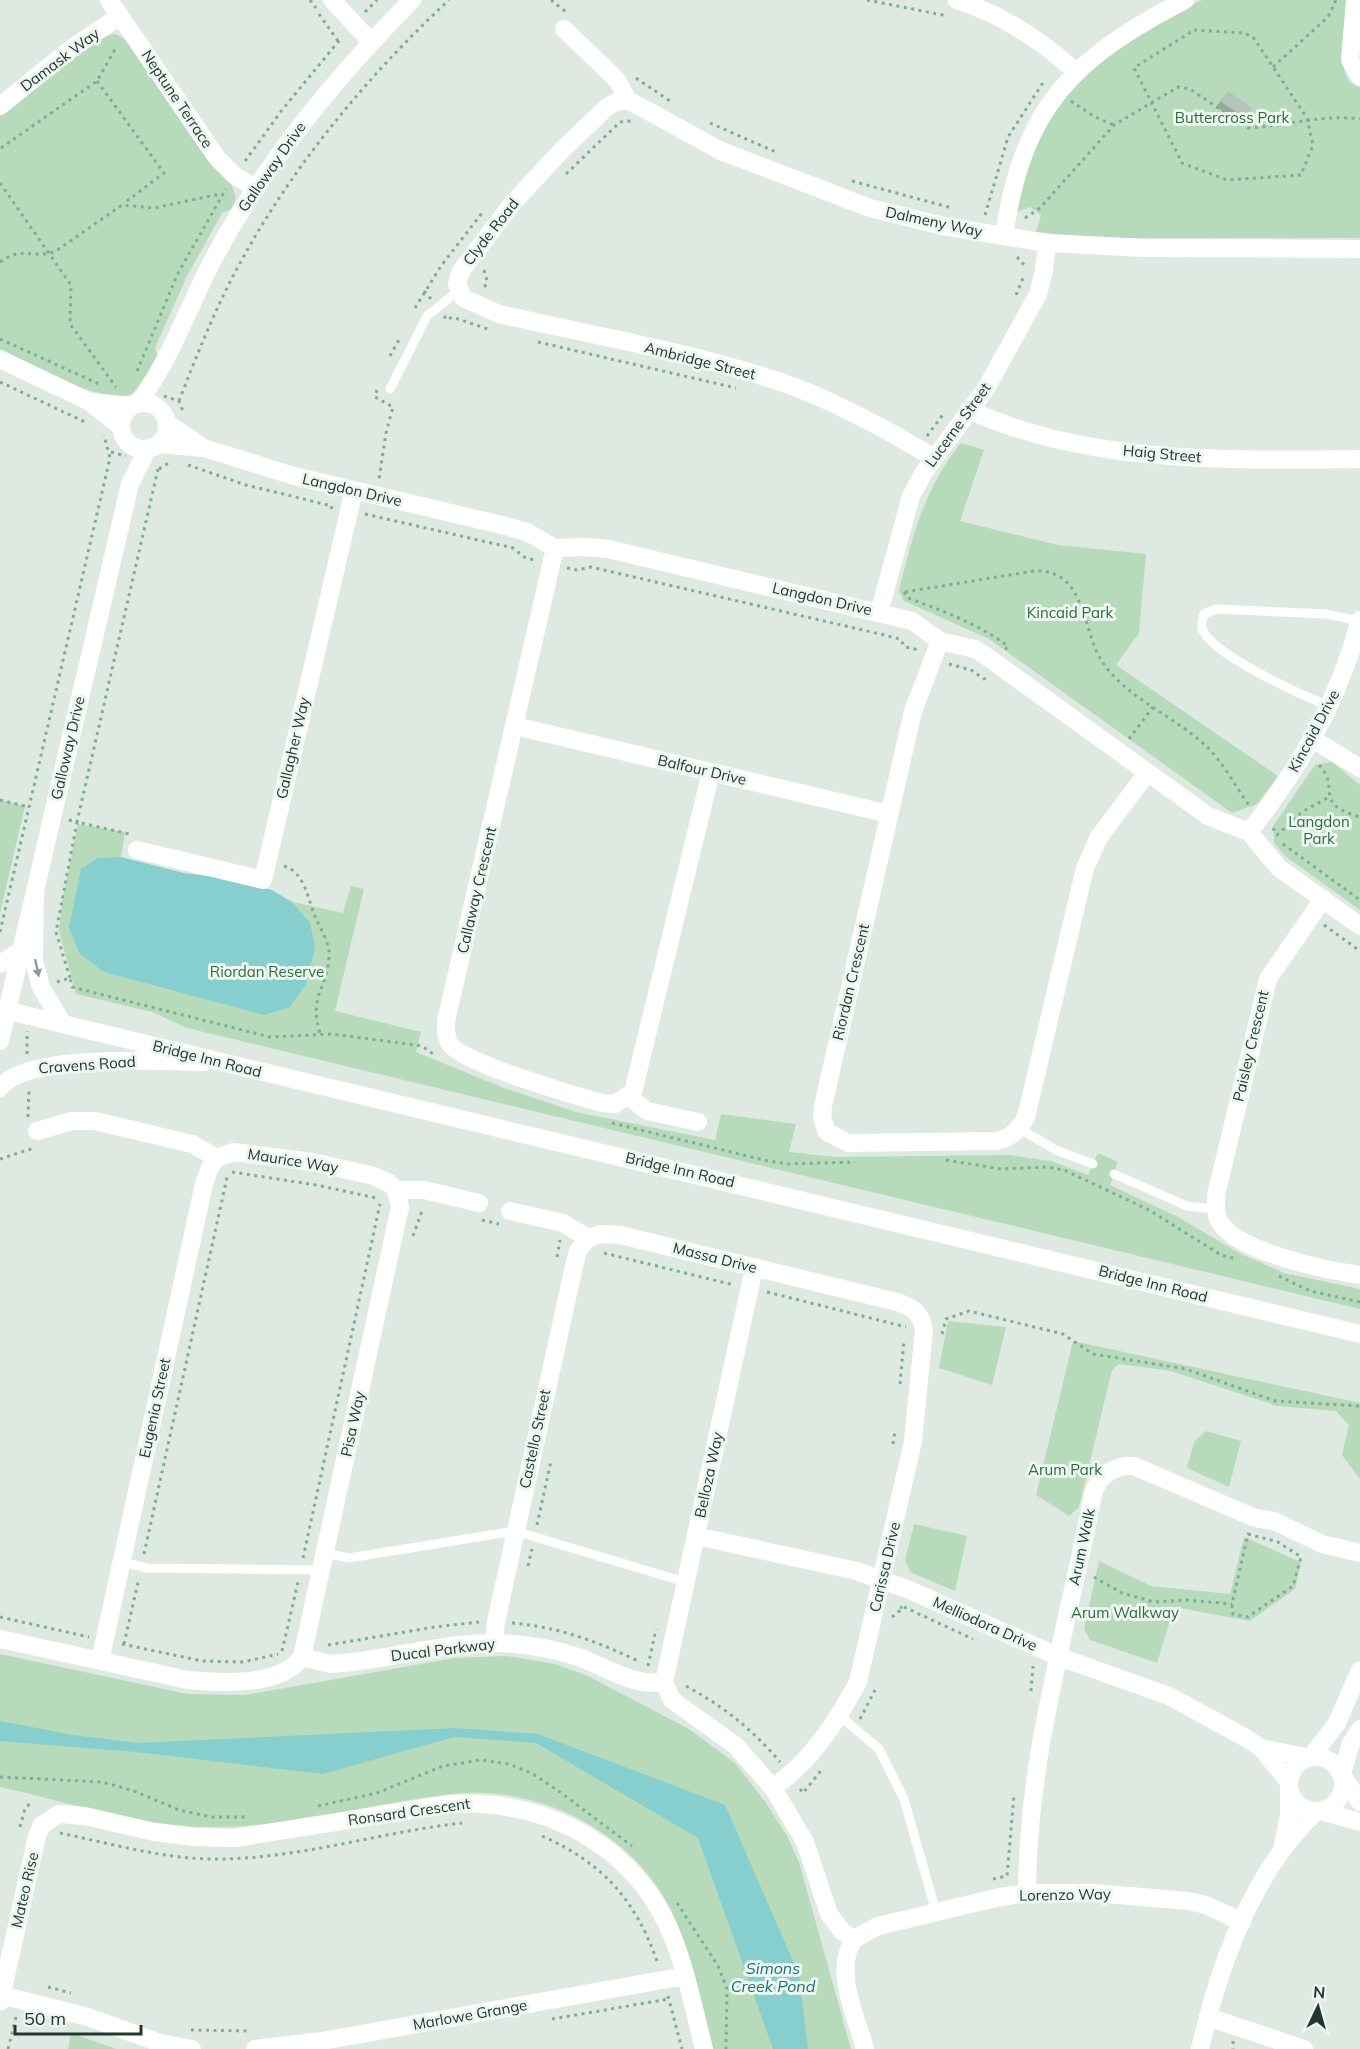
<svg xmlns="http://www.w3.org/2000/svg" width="1360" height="2049" font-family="Mulish,sans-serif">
	<rect width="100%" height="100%" fill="#dee9e2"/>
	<path fill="#b7dabb" d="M1202,0H1348C1346,21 1331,82 1360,87V238H1096L1036,232L1041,215L1030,207L1016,212C1018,199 1019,183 1024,171C1059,81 1119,42 1202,0Z
		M115,34L127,40L231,183L236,198L231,209L222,213L186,278L155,348L158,357C153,368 145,385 135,392C110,410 25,362 0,349V111C29,89 81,41 115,34Z
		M961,443L984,450L960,521L1058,545L1146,554L1139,633L1116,665L1278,776L1257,804L1232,813L989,639L904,601L899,591C912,537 925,487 961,443Z
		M1332,762L1360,785V910L1285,856L1274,843L1273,826L1315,765Z
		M0,800L25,806L0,913Z
		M78,824L125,832L120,864L343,913L351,886L364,889L335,1011L421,1032L416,1052L504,1088L576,1112L715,1140L721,1114L796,1124L789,1152L836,1157L1009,1155L1051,1161L1088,1175L1098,1153L1118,1162L1110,1185L1178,1217L1239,1253L1284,1273L1360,1289V1309L187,1028L152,1012L76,994L59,931L62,901Z
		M948,1321L1006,1327L992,1385L939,1368Z
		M1073,1341L1360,1403V1479L1342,1455L1349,1425L1336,1411L1277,1406L1171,1371L1119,1364L1112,1370L1079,1507L1069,1516L1036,1495Z
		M1206,1431L1241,1441L1229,1487L1187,1468L1194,1442Z
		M914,1524L967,1536L955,1591L910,1572L905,1561Z
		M1244,1537L1301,1562L1295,1589L1250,1621L1174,1607L1157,1663L1090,1640L1084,1629L1099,1561L1151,1586L1230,1594Z
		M0,1654L187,1694L245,1695L455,1658L506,1656L555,1664L588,1676L689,1729L736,1764L766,1803L787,1836L799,1862L851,2049H713C701,2003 692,1953 671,1910C632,1832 538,1784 452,1794C371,1803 291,1828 209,1827C143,1827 65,1801 0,1787Z
		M71,2033L116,2049H68Z"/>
	<path fill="#87cece" d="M121,857L184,873L223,878L272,890L292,902L310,923L315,948L306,984L290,1007L264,1015L104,972L80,954L69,928L81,869L98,858Z
		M0,1721L73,1735L137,1743L455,1728L538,1734L725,1805L799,1975L808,2049H773L698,1838L536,1743L454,1737L323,1774L136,1752L0,1741Z"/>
	<path fill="#0003" d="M1223,98L1250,109L1239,122L1216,107Z"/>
	<path fill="#b4c4bb" d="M1228,91L1252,108L1245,118L1220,101Z"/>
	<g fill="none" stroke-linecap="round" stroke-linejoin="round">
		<path stroke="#7fac97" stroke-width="3" stroke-dasharray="3 4.5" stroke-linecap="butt" d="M310,0L316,8
			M551,0L566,12
			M867,0L948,16
			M365,12L377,0
			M319,14L338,41
			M1194,30L1244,33L1253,37L1307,118L1313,145L1301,175L1227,180L1182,163L1134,68Z
			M1273,67L1328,17L1336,0
			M636,78L670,101
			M97,81L164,173L123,204
			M1071,101L1095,117L1114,125
			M710,123L776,152
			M1,148L97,81L117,46
			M245,161L282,110L342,37
			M566,174L620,122L631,121
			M852,181L952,208
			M0,183L71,285L70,324L116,387
			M985,215L1008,137L1044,81
			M1025,218L1040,208L1114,125L1178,87L1190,89L1248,128C1287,126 1321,114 1360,119
			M1017,257L1026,267
			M0,262C24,245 33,260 56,251L122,205L154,208L215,195L221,197
			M484,270L487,281L484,289
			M424,291L431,299
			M1016,295L1023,278
			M415,308L441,266L482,213
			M444,316L447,320L452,317L488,329
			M0,339L99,384
			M538,342L736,388
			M390,356L400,338
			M137,371L178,273L226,189
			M0,382L85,422
			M377,390L375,397L393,407L386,433L379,479
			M164,396L179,401L184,414
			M179,401C195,360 211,319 231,280C285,175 363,80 449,0
			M927,436L944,413
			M111,452L126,456
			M188,465L246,485L332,506L331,509
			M159,469L170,462
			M365,514L513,548L524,557L534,560
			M567,568L577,570L591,567L880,634L900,639L905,647L919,650
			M904,592L908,598C943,611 977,623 1008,646L1005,650
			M905,592L1034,571C1087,568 1082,634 1103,663C1128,699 1174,716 1206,746C1223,762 1235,786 1249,805
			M949,664L971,670L984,679L986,677
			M1129,739L1153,707
			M1319,765C1341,788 1312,804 1360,817
			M0,800L29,807
			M69,820L77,822L158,469
			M1273,828L1277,835L1302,812L1329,797
			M1283,844L1360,900
			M284,866C305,872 308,900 315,916C320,929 330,942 329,956C328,988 308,996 320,1033
			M1324,925L1360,951
			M0,932L110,458L104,435
			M70,978L56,932L77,822L129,834
			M57,982L70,978L72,987L270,1037L332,1034L422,1046L436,1056
			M27,1054V1031
			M28,1117L29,1088
			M612,1123L768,1161L790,1164L855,1162
			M0,1159L34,1148
			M946,1160L1001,1169L1047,1167L1064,1170L1149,1210L1221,1255L1237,1259
			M232,1172L316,1185L376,1198
			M482,1220L499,1224
			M413,1236L423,1208
			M604,1253L734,1285
			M557,1257L560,1240
			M1279,1276L1310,1291L1360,1302
			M767,1292L906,1327
			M942,1334L946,1319L969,1311L1063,1334L1093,1354L1186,1369L1275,1401L1360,1406
			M900,1384L904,1340
			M893,1444L895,1430
			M537,1525L551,1461
			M1248,1534L1278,1542L1301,1557L1293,1586L1248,1617L1233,1614L1232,1604Z
			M144,1554L228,1173
			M303,1558L380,1204
			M528,1566L532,1549
			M1094,1577L1122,1593L1154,1602L1186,1600L1232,1604
			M904,1607L973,1639
			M0,1617L89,1637
			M892,1617L903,1608L900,1607
			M512,1623C559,1627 599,1642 640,1662
			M122,1644L202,1661L243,1662L278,1654
			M124,1644L139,1578
			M328,1645L434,1627L479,1622
			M282,1651L298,1582
			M648,1666L656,1629
			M686,1686C723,1706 753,1730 780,1762
			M1031,1691L1033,1666
			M860,1719L875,1690
			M0,1777L102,1782L134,1791L179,1810L212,1817H249
			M800,1789L803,1793L823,1768
			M318,1806L377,1793L443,1766L481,1760L509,1764L533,1774L560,1792L632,1846
			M20,1827L25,1808L32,1802
			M60,1833C103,1842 146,1854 190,1858C281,1865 372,1833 462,1823
			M542,1836C603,1863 636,1900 658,1964
			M993,1879L1007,1876L1014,1795
			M677,1903L718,1966L727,1989L726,2049
			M48,1987L71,1993
			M668,1996L682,2049
			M552,2019L669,1999
			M191,2030L251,2031
			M1233,2041V2049
			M8,2049L16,2017"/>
		<path stroke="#fff" stroke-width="9" d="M390,389L427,316L458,291
			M1329,706C1304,696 1209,654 1202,628C1201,624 1203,618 1204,614L1216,609L1326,614L1360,621
			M1020,1129L1056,1150L1093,1164
			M1114,1174L1187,1206L1215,1209
			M325,1553L349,1558L515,1531L685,1582
			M122,1562L147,1568L321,1570
			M840,1716L879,1749L904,1799L936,1912"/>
		<path stroke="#fff" stroke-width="18" d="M109,0L217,158L235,176L256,188
			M332,0L371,42
			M957,0C1003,15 1040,39 1076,72
			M1355,0L1350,60L1360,77
			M564,29L617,80L628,100L721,151L870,208L943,226L1047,243L1145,248L1360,249
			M628,100L616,102L607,107L561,151L512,204L461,271L457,284L463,298L499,314C595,336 699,353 792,386C842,405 888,430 934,458
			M0,106L72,48L120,16
			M1004,236C1023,106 1072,59 1185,0
			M0,359L90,402L121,427
			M92,402L131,406
			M969,410C1090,465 1230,460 1360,459
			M167,423L202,447
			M158,444L204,448L294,476L506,526L527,532L555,548L585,547L608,549L912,621L940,641L975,649L986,656L1208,816L1249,832L1279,868L1360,926
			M555,548L446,1021C446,1028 445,1037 450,1044C462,1063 576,1096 602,1103L615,1104L633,1092L711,772
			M879,613L911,496L924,472L985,390L1009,347L1038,294L1044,271L1047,243
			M940,641L913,711L823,1106L822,1118L827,1132L849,1143L997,1141C1012,1137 1018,1131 1026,1117L1085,868L1099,837L1147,773
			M515,726L889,814
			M1314,740L1360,768
			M1249,832C1301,766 1338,702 1360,620
			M137,850L263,880L354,490
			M1323,899L1268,979L1216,1195C1216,1204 1215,1211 1218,1219C1233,1252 1327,1270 1360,1275
			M628,1096L647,1111L698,1122
			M37,1131L72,1121H95L192,1144L217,1158L233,1152L312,1162L374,1176L389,1183L396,1190H424L479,1203
			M510,1211L563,1223L588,1238L601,1234L620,1235L897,1302C913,1307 921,1313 924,1330L913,1441L858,1682C836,1723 811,1761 773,1788
			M696,1536L857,1571L912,1591L1057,1656L1169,1696L1246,1738L1261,1748L1289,1782
			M0,1639L188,1680C221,1683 281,1687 302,1657L331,1664L342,1663C399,1658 457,1638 515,1644C536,1646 557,1650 578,1657C607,1667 633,1687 664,1682L672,1700L736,1746L773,1788L805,1842L829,1914L842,1931L854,1939C833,1971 856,2015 865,2049
			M494,1643L496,1622L574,1266L578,1251L588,1238
			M302,1657L396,1225L400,1207L396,1190
			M100,1661L204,1184L210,1167L217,1158
			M664,1682L754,1268
			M1261,1748L1310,1758
			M1342,1775L1360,1802
			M1322,1811L1360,1822
			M1027,1893C1027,1757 1068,1627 1093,1494C1099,1475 1114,1465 1134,1466L1255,1518L1274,1521L1322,1544L1360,1553
			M854,1939L878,1926L1000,1897L1027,1893H1095L1188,1901L1206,1905L1242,1922
			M1,1995L88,2017L160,2043L192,2049
			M0,2002L37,1836L42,1825L59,1814L85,1816L154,1832L195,1837L235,1838L450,1804C548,1799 640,1847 675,1943C688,1977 695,2014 704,2049
			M1208,2017L1304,2049
			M255,2049L322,2041L685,1976"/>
		<path stroke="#fff" stroke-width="18" d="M121 426a23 23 0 1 1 46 0a23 23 0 1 1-46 0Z
			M138,403C172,358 189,304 216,254C267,160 336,77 412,0
			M0,1041L130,484L148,448
			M0,1088C24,1053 162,1061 204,1062
			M1311,1757L1337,1723L1360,1670
			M1289 1784a27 27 0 1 1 54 0a27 27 0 1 1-54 0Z
			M1342,1774L1351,1743L1360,1729
			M1283,1845L1289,1815V1789
			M1200,2049C1219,1965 1252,1871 1317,1811"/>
		<path stroke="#fff" stroke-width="18" d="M35,889L34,961L41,987L63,1024
			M0,964L20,951
			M0,1009L1360,1334"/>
	</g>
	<defs><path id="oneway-solid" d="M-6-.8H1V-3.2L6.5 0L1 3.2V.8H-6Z" transform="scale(1.5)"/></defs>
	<use fill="#909c96" href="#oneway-solid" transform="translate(37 968) rotate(78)"/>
	<g text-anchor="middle" stroke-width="6" stroke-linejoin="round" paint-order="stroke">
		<g font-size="15" fill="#20382e" stroke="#eef6f1">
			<text transform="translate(60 60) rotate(-37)" y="5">Damask Way</text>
			<text transform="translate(177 99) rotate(56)" y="5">Neptune Terrace</text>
			<text transform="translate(272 167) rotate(-55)" y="5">Galloway Drive</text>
			<text transform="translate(934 222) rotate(12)" y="5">Dalmeny Way</text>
			<text transform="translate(491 232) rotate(-52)" y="5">Clyde Road</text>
			<text transform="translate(700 361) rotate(14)" y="5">Ambridge Street</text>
			<text transform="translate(958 425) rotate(-54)" y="5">Lucerne Street</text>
			<text transform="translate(1162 454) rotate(5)" y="5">Haig Street</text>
			<text transform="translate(352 490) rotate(13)" y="5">Langdon Drive</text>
			<text transform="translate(822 599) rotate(13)" y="5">Langdon Drive</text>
			<text transform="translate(1314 731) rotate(-62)" y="5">Kincaid Drive</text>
			<text transform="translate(68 748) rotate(-77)" y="5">Galloway Drive</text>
			<text transform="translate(293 748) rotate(-77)" y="5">Gallagher Way</text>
			<text transform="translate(702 770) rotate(13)" y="5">Balfour Drive</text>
			<text transform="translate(477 890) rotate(-77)" y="5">Callaway Crescent</text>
			<text transform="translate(851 982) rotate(-77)" y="5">Riordan Crescent</text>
			<text transform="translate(1251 1046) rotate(-77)" y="5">Paisley Crescent</text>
			<text transform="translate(207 1059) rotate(14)" y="5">Bridge Inn Road</text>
			<text transform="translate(87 1065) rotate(-4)" y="5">Cravens Road</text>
			<text transform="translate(293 1161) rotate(9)" y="5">Maurice Way</text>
			<text transform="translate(680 1170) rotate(13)" y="5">Bridge Inn Road</text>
			<text transform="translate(715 1258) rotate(14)" y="5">Massa Drive</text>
			<text transform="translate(1153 1284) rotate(14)" y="5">Bridge Inn Road</text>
			<text transform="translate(155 1408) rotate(-78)" y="5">Eugenia Street</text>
			<text transform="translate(353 1424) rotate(-78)" y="5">Pisa Way</text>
			<text transform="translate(535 1439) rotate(-78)" y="5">Castello Street</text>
			<text transform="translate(709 1475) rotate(-78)" y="5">Belloza Way</text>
			<text transform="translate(1082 1547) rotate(-78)" y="5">Arum Walk</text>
			<text transform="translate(885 1567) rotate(-77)" y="5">Carissa Drive</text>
			<text transform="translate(985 1624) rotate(24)" y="5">Melliodora Drive</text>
			<text transform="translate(443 1650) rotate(-7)" y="5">Ducal Parkway</text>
			<text transform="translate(409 1812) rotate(-8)" y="5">Ronsard Crescent</text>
			<text transform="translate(25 1890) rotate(-77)" y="5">Mateo Rise</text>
			<text transform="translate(1065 1895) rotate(-1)" y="5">Lorenzo Way</text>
			<text transform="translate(470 2015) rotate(-10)" y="5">Marlowe Grange</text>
		</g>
		<g font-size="15" fill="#2c6d3b" stroke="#eef6f1">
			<text x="1232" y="123">Buttercross Park</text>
			<text x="1070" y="618">Kincaid Park</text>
			<text x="1319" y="827">Langdon<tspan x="1319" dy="17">Park</tspan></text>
			<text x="267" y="977">Riordan Reserve</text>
			<text x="1065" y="1475">Arum Park</text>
			<text x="1125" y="1618">Arum Walkway</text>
		</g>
		<g font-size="16" font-style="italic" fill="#1d7072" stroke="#eef6f1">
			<text x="773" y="1974">Simons<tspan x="773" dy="18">Creek Pond</tspan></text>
		</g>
	</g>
	<g transform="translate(1318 2007) rotate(5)" stroke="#eef6f1" stroke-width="4.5" paint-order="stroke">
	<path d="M0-4.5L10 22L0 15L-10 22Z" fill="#20382e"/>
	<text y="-9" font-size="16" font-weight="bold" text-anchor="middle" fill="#20382e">N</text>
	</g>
	<path d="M15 2025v9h126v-9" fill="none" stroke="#20382e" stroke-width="3"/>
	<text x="24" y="2025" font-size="18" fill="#20382e" stroke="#eef6f1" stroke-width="4.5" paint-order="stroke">50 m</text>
</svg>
